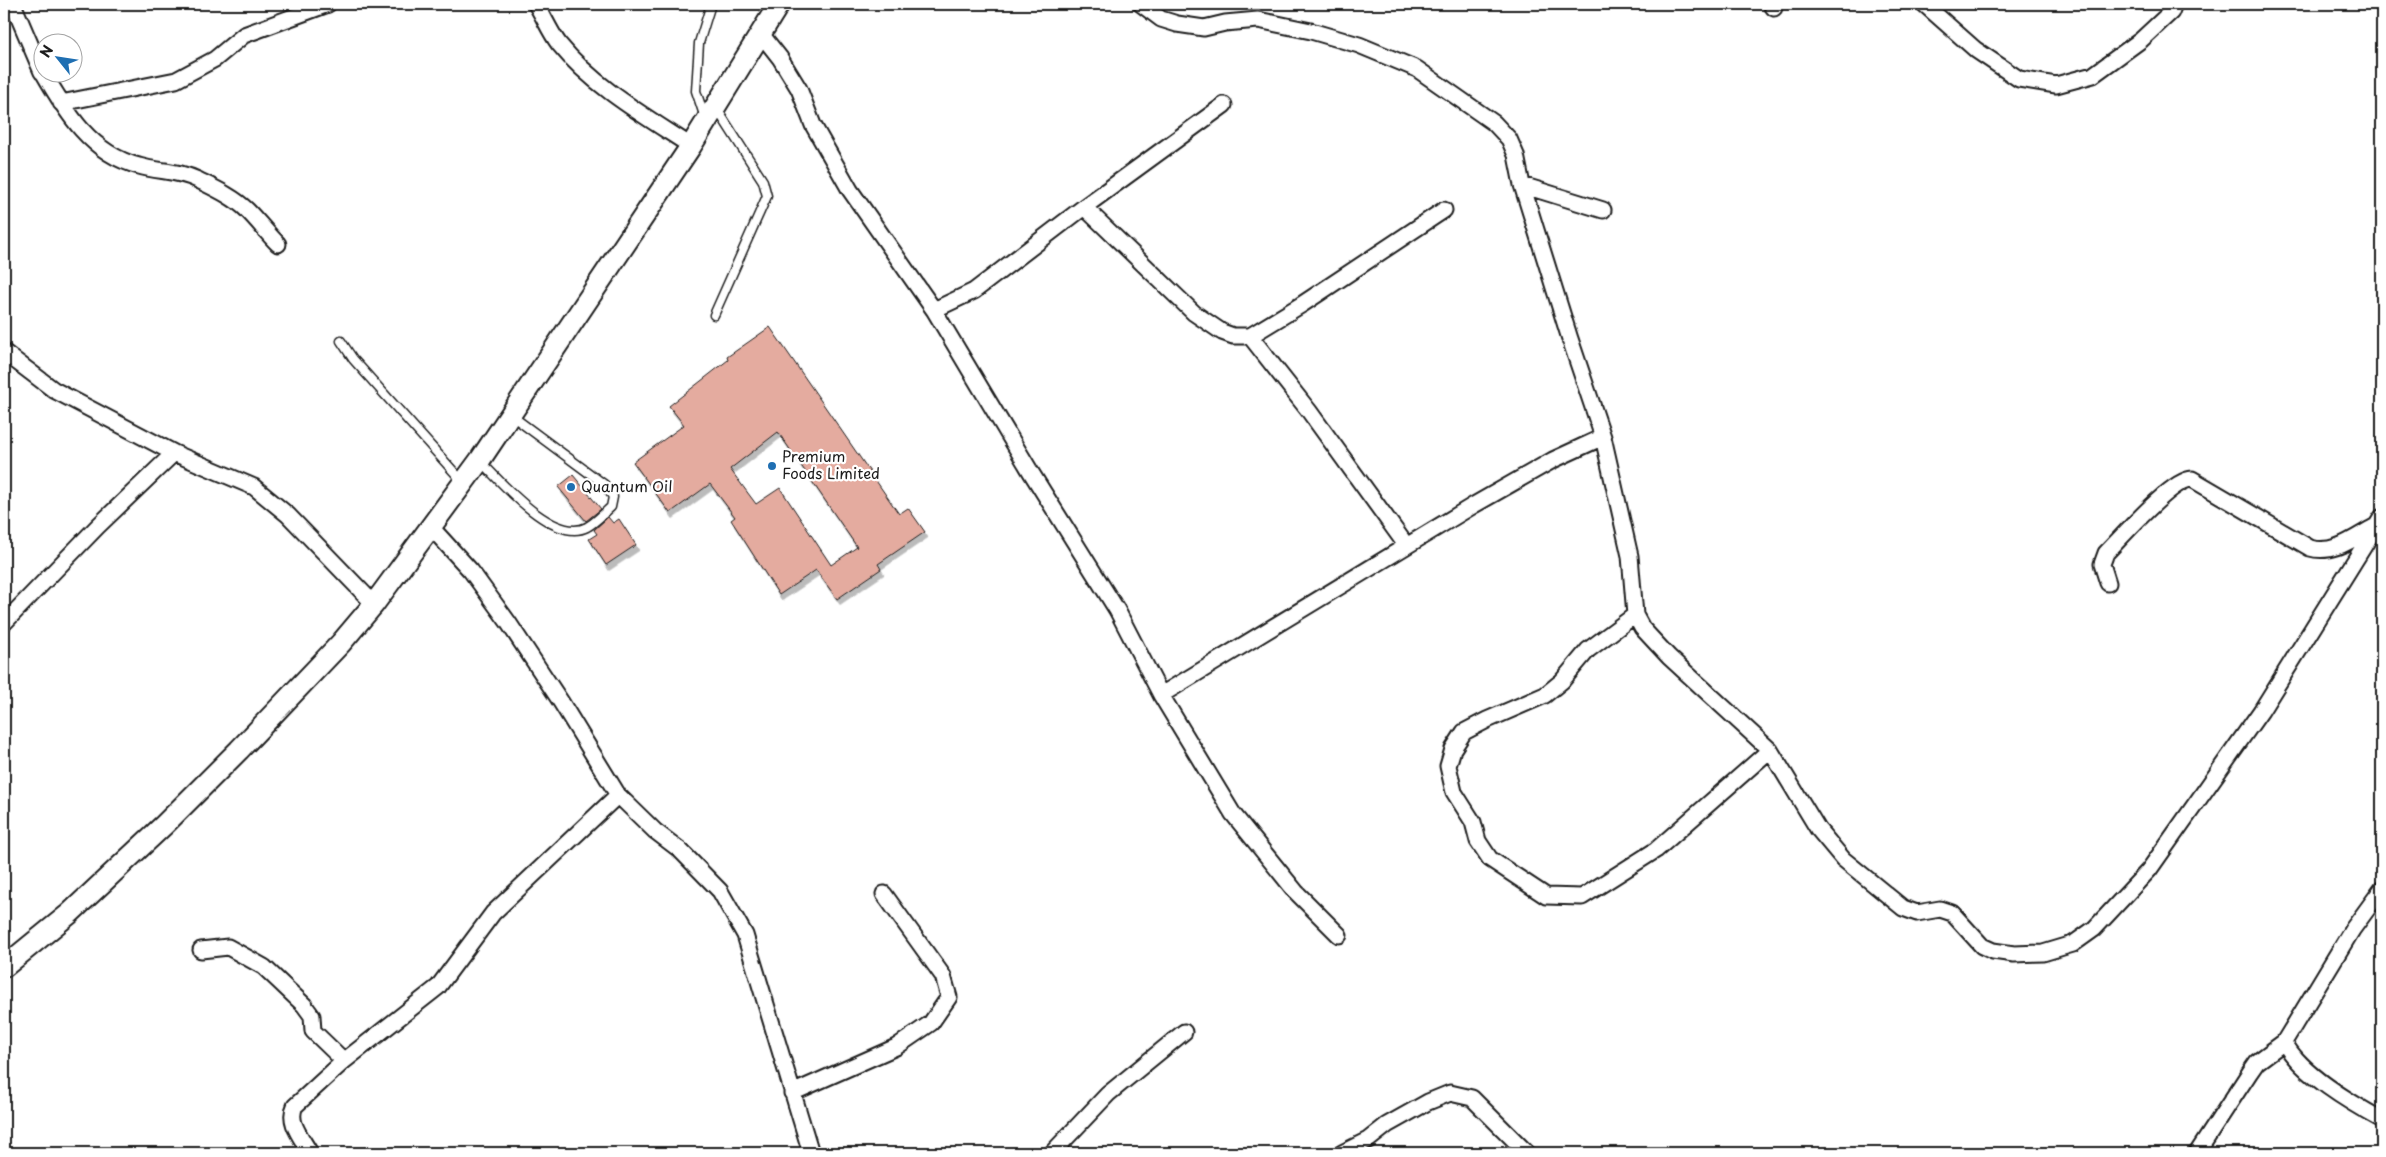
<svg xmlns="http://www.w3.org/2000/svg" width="2386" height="1157" font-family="'Playpen Sans',sans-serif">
	<defs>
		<filter id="shadow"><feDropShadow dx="3" dy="5.5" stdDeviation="0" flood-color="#0004"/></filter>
	</defs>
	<rect width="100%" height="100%" fill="#fff"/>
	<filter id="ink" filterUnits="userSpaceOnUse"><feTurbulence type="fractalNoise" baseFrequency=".02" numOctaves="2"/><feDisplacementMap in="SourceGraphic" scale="10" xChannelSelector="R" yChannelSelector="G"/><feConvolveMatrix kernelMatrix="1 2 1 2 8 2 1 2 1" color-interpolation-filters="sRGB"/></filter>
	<g filter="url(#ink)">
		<path fill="#e4ab9f" stroke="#1c1c1c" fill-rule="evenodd" filter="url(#shadow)" d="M770,327L899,514L908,508L925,532L878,564L881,569L837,599L816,570L779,595L731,520L735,517L710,484L670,513L633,462L684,425L669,406L728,360L727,357ZM778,432L857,547L831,565L780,488L756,504L730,469Z
			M573,475L601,509L586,521L558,487Z
			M608,517L613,523L619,519L636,545L606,565L589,539L597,534L594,530Z"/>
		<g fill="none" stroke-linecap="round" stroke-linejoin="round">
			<defs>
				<path id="service" d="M705,118L696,91L699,43L711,4
					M714,315L767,196L763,181L717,109
					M341,341L353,359L463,482
					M481,462C502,483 554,544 587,527C596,522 604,513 611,507L613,497L605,485L512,416"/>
				<path id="minor" d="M13,4L42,72
					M536,4C544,17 550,32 559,44C594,87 645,116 691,146
					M1141,4L1161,19L1177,24L1204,28L1225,23L1258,20L1311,31L1359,45L1417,69L1494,123L1509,139L1516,155L1522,185L1570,339L1603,437L1630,556L1635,615L1642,628L1669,657L1770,750L1818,829L1843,859L1903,908L1917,913L1940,909L1952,913L1982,946L1993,951L2014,954L2043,953L2073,944L2094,929L2149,870L2261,711L2382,517
					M1771,4L1774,8
					M1924,4L1976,50L2019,79L2056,85L2093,75L2141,40L2171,12L2174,4
					M761,34L780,58L799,89L813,125L850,190L934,310L1032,474L1117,610L1161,695L1233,814L1296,892L1339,935
					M43,72C66,112 91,154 139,166C159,172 178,170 198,180C214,188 234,197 247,210C258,221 267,233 278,244
					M61,103L176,80L215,59L244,35L328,4
					M1522,185L1603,210
					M1084,207L1194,313L1222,332L1233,336H1250L1309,411L1406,545
					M934,310L974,291L1084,207L1224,105
					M1250,336L1301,305L1444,210
					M4,352L54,390L174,453L254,487L288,515L374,604
					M430,526L471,571L508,622L561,702L618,795L655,831L680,850L720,891L745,935L811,1153
					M2108,583L2102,564L2106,553C2122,537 2172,479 2192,479L2310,548C2333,555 2354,538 2374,527
					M1635,615L1588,650L1562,681L1545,695L1487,720L1464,732L1453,749L1448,766L1454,792L1473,822L1478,841L1490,859L1546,896L1582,897L1656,850L1770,750
					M5,622L98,526L174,453
					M1161,695L1474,505L1553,460L1603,437
					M201,950L228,947L264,967L304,1005L312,1016L313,1031L344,1061
					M2284,1042C2301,1074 2351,1103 2382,1120
					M792,1093L896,1047L931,1023L949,997L943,976L884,894
					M310,1153C302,1138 287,1122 295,1106L344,1061L438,987L493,913L618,795
					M1052,1153L1108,1094L1184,1032
					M1342,1153L1368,1140L1387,1125L1428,1102L1450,1093L1472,1098L1527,1153
					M2197,1153L2250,1072L2257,1062L2284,1042L2352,930L2382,889"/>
				<path id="secondary" d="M4,967L69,914L164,825L239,750L341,643L374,604L480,460L691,146L779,4"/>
			</defs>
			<use href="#service" stroke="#1c1c1c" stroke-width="11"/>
			<use href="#minor" stroke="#1c1c1c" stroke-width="19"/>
			<use href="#secondary" stroke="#1c1c1c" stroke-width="24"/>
			<use href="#service" stroke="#fff" stroke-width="8"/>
			<use href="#minor" stroke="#fff" stroke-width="15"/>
			<use href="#secondary" stroke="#fff" stroke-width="20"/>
		</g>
	</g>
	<g fill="#1f6fb2" stroke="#fff" stroke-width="2">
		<circle cx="772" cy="466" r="5"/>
		<circle cx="571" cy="487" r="5"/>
	</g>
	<g text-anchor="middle" stroke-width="4.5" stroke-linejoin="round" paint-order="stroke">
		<g font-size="15" fill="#1c1c1c" stroke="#fff" text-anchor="start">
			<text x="782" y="462">Premium<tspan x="782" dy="17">Foods Limited</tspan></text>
			<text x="581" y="492">Quantum Oil</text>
		</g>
	</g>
	<rect width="2386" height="1157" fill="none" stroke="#fff" stroke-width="20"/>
	<rect x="10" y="10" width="2366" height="1137" fill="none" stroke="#1c1c1c" stroke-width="2" filter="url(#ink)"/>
	<g transform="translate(58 58) rotate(300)"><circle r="24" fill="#ffffff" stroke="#a4a4a4"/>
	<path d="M0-4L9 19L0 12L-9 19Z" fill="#1f6fb2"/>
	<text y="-8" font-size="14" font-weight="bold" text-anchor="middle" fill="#1c1c1c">N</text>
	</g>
</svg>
